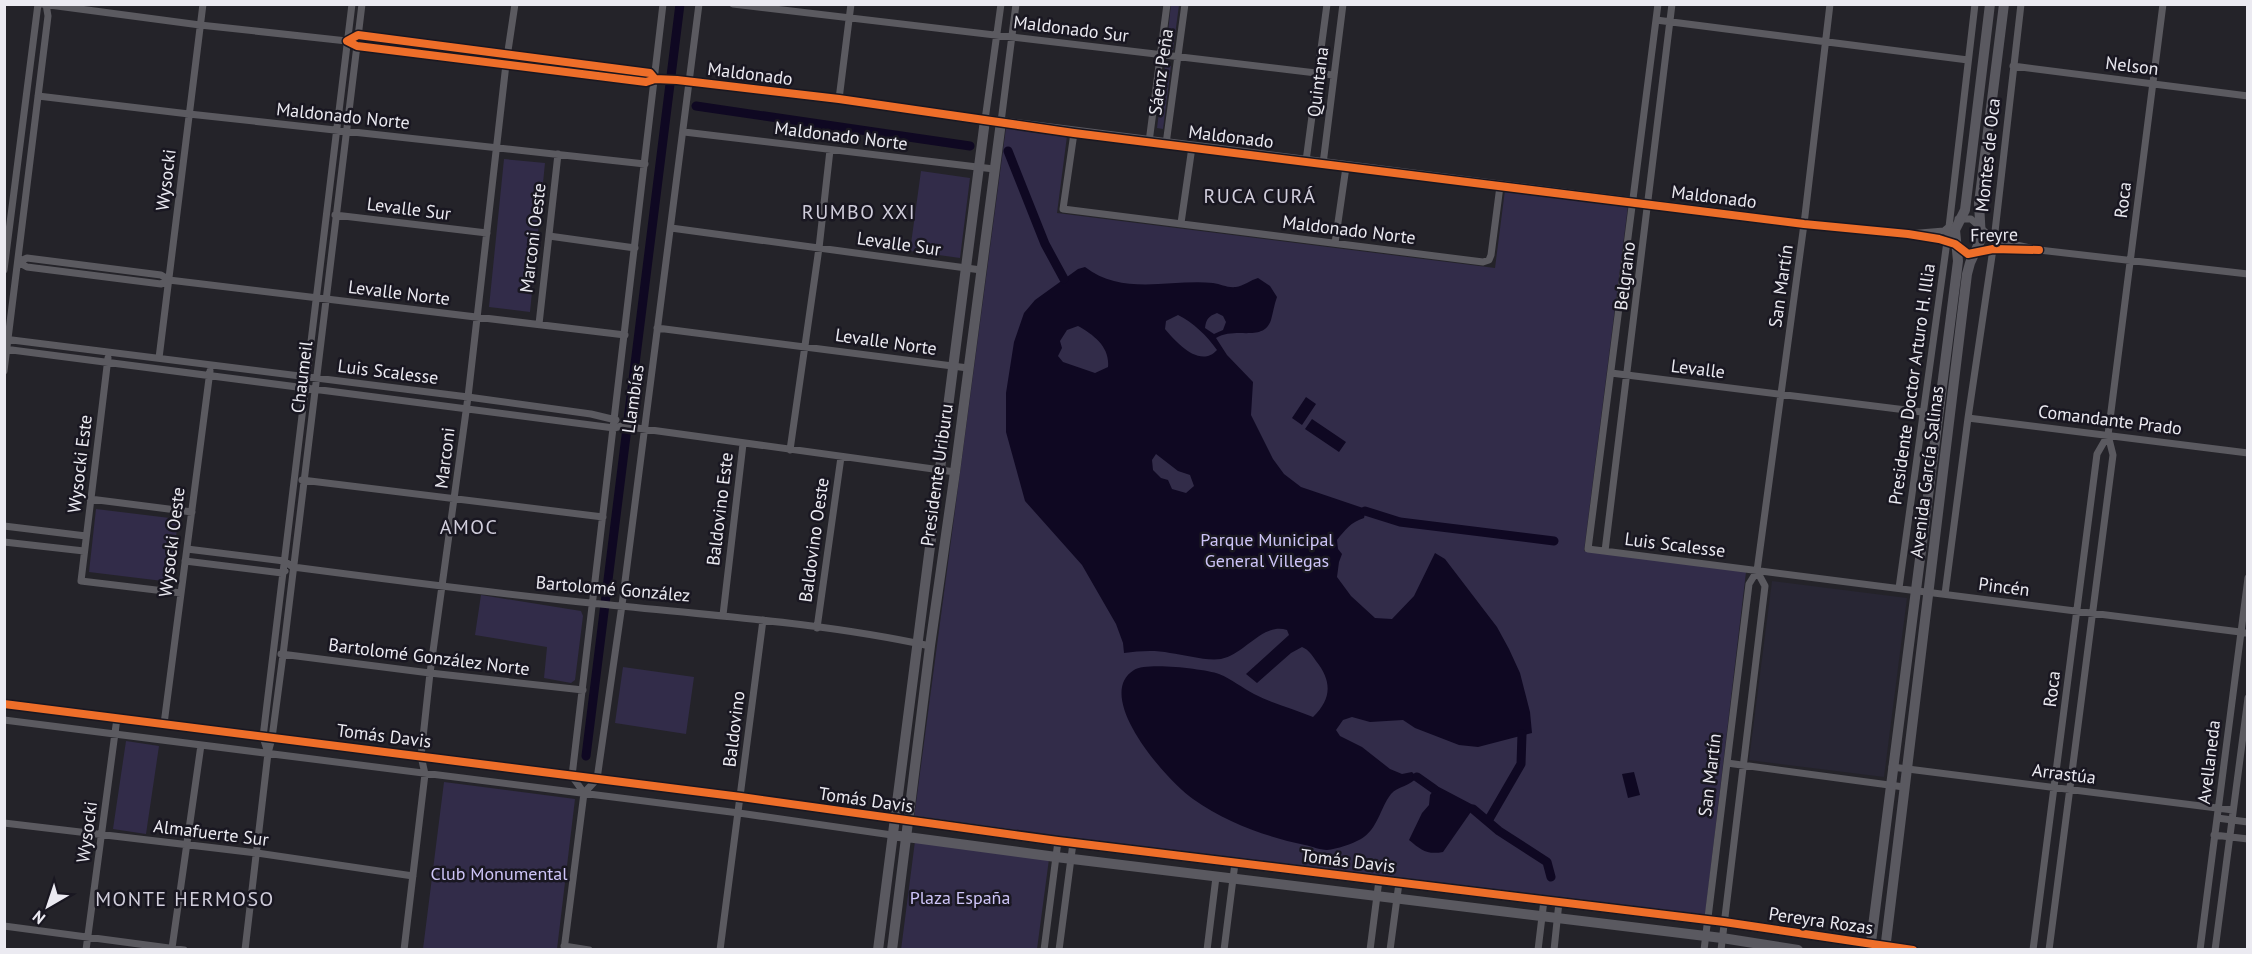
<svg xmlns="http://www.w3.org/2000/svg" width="2252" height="954" font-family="'PT Sans',sans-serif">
	<rect width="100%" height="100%" fill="#242329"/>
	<path fill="#282634" d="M1772,581L1907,598L1884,777L1749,760Z"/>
	<path fill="#322c49" d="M1171,5H1179L1173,50L1166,49Z
		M1165,65L1171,66L1163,129L1157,128Z
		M1006,128L1067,136L1057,213L1495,268L1505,190L1628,206L1584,551L1746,572L1705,916L914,818Z
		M504,159L545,163L530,312L489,307Z
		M921,171L970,178L960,258L910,251Z
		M96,509L178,519L171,582L89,572Z
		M481,595L581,611L583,616L575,680L571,683L544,678L547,647L475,635Z
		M623,667L694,677L686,734L615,723Z
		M126,741L159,746L146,834L113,829Z
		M444,782L575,799L557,949H423Z
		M915,841L1049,859L1037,949L901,950Z"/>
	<path fill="#0f0822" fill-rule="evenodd" d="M1085,267C1122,296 1170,279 1213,283C1221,284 1227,288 1236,287C1243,286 1251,280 1258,278L1270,286L1277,297C1274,305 1273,313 1271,320C1263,343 1236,326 1216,338L1227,355L1253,382L1251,415L1273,459L1284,474L1301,487L1366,509L1364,518C1351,522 1345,530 1337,540L1338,549L1342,554L1339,562L1337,577L1351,596L1375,618L1392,619L1414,596L1435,553L1445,559L1497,627L1509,649L1520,673L1530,712L1532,733L1478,747L1459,745L1415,728L1403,720L1370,722L1352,717L1343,720L1336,730L1340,736L1362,747L1390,769L1402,774L1412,772L1417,777C1411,786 1398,786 1391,794C1380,808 1378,829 1361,839C1352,844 1337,849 1327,850C1320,850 1311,846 1305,845C1264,836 1227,823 1193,799C1167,781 1092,696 1134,670C1147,662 1204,669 1219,674C1232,679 1242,688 1254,694C1273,704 1294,709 1313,717C1332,699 1332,681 1316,661C1312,655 1309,650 1302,647L1291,653L1257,683L1246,674L1289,635L1287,630C1263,622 1244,655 1221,659C1205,661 1186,655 1170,653C1155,650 1140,651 1124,653L1123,643L1116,624L1082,565L1025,501L1006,432V393L1014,342L1024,313L1035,300L1078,269ZM1217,313L1223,316L1226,322L1223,330L1214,334L1205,328C1206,319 1209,316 1217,313ZM1178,315C1193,322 1207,336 1217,350C1200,369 1176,342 1165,329L1166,321ZM1078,326C1094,335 1110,347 1108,367L1095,373L1063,362L1058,356L1062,348L1060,341L1067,330ZM1156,454L1178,471L1190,475L1194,486L1186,493L1172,489L1168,480L1161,478L1153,470L1152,460Z
		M1306,397L1316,404L1302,425L1292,418Z
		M1312,419L1346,442L1339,452L1305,429Z
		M1634,772L1640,795L1628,798L1622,774Z
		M1437,786L1475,806L1443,852C1427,855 1421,850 1409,840L1422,813L1429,805L1430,795Z"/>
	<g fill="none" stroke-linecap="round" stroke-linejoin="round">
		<path stroke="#0f0822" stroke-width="9" d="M696,106L970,146
			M1008,151L1045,244L1064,279
			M1365,511L1400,522L1554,541
			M586,756L680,4
			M1417,777L1434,789
			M1473,809L1499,831L1547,862L1551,877
			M1488,821L1521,764L1522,734"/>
		<path stroke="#5b5a60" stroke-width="7" d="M42,4L200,25L347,41
			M352,4L263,737L268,753L272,738L283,655L362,4
			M733,4L1333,75
			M1658,4L1588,549L2248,633
			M1656,20L1968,60
			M2013,66L2248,96
			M655,79L650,73L358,35L347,41L357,46L646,82L655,79L677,80L839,99L985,120L1001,4
			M38,96L189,114L645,164
			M839,99L851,4
			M1001,122L1016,4
			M684,132L994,169
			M1074,133L1063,209L1483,262L1489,260L1491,255L1500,186
			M1149,142L1167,4
			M1166,144L1185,4
			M1306,161L1327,4
			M1323,164L1343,4
			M335,215L487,233
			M1958,219H1971L1994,240L2039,250L2248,274
			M1181,223L1192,147
			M1804,224L1908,234L1939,239L1955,244L1968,254L1993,249L2024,250
			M671,228L981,270
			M1908,234L1944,231L1950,226
			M549,236L635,248
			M1335,243L1346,167
			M4,270L38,4
			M169,280L161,284L27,267L18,262L27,258L161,275L169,280L625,335
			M539,324L558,154
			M657,328L968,368
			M4,339L468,397L591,414L616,420
			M4,349L614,428L622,426L955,472
			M108,358L81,581L181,593
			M159,358L203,4
			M4,371L48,16L46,4
			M1611,373L1922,412
			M1968,418L2248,453
			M790,450L819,248L830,150
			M302,480L603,517
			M90,499L192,512
			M4,526L86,536
			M4,542L84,551
			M187,549L284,561L293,567C392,580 491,593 591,603C704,615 819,622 930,646
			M1605,551L1672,4
			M185,561L282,573L285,571
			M1899,588L1949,227L1975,4
			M1945,594L1968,418L1993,249L2021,4
			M723,615L743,444
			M817,628L841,457
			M281,654L430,673L583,690
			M4,704L741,797L894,818
			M4,720L739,813L892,835
			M164,724L210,371
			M1727,763L1904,787
			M1892,767L2233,810
			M584,793L572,776L663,4
			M2217,818L2248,822
			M4,823L257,853L413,876
			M2214,835L2248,839
			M4,926L184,950
			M564,946L589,950
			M172,948L201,745
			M86,950L117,718
			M245,950L268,753
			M404,950L425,774L421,756L430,673L468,397L506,64L515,4
			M564,950L584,793L597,779L622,605L699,4
			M720,950L763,620
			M1044,950L1058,841
			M1059,950L1073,843
			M1207,950L1216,877
			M1224,950L1235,863
			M1370,950L1379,880
			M1390,950L1399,883
			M1538,950L1544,900
			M1554,950L1559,902
			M1704,950L1749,584L1757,571L1804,224L1830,4
			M1721,950L1765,586L1757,571
			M2033,950L2097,454L2108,435
			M2049,950L2113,455L2108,435L2163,4
			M2200,950L2248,578
			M2215,950L2248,698"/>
		<path stroke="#5a5960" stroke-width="10" d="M894,818L1058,841L1724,922L1913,950
			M892,835L1056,857L1722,938L1798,950
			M878,950L985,120L1804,224
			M892,950L930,646L955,472L1001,122
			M1870,950L1956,277L1958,261L1955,230L1965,210L1990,4
			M1885,950L1967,274L1970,263L1981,239L1979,203L2004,4"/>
		<defs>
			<path id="cycleway" d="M655,79L650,73L358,35L347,41L357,46L646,82L655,79L677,80L839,99L1074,133L1804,224L1908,234L1939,239L1955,244L1968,254L1993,249L2039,250
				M4,704L741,797L1058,841L1724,922L1913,950"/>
		</defs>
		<use href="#cycleway" stroke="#191721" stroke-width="11"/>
		<use href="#cycleway" stroke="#ee6e29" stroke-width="8"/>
	</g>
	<g text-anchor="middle" stroke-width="5" stroke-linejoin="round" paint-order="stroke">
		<g font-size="18" fill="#ebeaf1" stroke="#191721">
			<text transform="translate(1071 29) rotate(7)" y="6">Maldonado Sur</text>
			<text transform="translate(2132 66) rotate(7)" y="6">Nelson</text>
			<text transform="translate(1161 72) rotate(-82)" y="6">Sáenz Peña</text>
			<text transform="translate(750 74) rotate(7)" y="6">Maldonado</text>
			<text transform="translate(1318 82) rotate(-83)" y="6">Quintana</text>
			<text transform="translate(343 116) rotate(6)" y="6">Maldonado Norte</text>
			<text transform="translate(841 136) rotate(7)" y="6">Maldonado Norte</text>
			<text transform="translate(1231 137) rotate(7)" y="6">Maldonado</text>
			<text transform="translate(1988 155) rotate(-84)" y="6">Montes de Oca</text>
			<text transform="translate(166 180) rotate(-83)" y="6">Wysocki</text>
			<text transform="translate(1714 197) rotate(7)" y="6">Maldonado</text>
			<text transform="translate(2123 200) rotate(-83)" y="6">Roca</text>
			<text transform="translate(409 209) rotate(7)" y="6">Levalle Sur</text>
			<text transform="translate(1349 230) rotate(7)" y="6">Maldonado Norte</text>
			<text transform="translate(1994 235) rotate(-1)" y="6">Freyre</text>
			<text transform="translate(533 238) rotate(-83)" y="6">Marconi Oeste</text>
			<text transform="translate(899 244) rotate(8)" y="6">Levalle Sur</text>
			<text transform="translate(1625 276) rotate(-83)" y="6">Belgrano</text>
			<text transform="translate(1781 286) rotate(-82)" y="6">San Martín</text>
			<text transform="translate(399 293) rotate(7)" y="6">Levalle Norte</text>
			<text transform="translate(886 342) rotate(8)" y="6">Levalle Norte</text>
			<text transform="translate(1698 369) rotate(7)" y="6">Levalle</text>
			<text transform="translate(388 372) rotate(7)" y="6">Luis Scalesse</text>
			<text transform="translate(302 377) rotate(-83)" y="6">Chaumeil</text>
			<text transform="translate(1912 384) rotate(-82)" y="6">Presidente Doctor Arturo H. Illia</text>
			<text transform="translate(633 399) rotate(-82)" y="6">Llambías</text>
			<text transform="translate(2110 420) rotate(7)" y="6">Comandante Prado</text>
			<text transform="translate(445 458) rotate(-83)" y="6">Marconi</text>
			<text transform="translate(80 464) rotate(-83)" y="6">Wysocki Este</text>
			<text transform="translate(1927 472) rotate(-83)" y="6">Avenida García Salinas</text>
			<text transform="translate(937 475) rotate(-82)" y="6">Presidente Uriburu</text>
			<text transform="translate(720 509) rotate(-83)" y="6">Baldovino Este</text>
			<text transform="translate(814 540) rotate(-82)" y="6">Baldovino Oeste</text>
			<text transform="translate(172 542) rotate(-83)" y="6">Wysocki Oeste</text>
			<text transform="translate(1675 545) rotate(7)" y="6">Luis Scalesse</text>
			<text transform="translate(2004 587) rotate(7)" y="6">Pincén</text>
			<text transform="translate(613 589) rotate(5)" y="6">Bartolomé González</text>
			<text transform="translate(429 657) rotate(7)" y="6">Bartolomé González Norte</text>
			<text transform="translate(2052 689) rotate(-83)" y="6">Roca</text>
			<text transform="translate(734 729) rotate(-83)" y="6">Baldovino</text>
			<text transform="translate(384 736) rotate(7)" y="6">Tomás Davis</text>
			<text transform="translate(2209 762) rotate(-83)" y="6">Avellaneda</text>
			<text transform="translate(2064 774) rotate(7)" y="6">Arrastúa</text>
			<text transform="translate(1710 775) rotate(-83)" y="6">San Martín</text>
			<text transform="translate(866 800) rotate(8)" y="6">Tomás Davis</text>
			<text transform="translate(87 832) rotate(-82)" y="6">Wysocki</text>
			<text transform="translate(211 833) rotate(7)" y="6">Almafuerte Sur</text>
			<text transform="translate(1348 861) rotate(7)" y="6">Tomás Davis</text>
			<text transform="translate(1821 921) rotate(8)" y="6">Pereyra Rozas</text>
		</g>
		<g font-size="18" fill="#cec5f8" stroke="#191721">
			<text x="1267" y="546">Parque Municipal<tspan x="1267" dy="21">General Villegas</tspan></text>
			<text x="499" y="880">Club Monumental</text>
			<text x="960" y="904">Plaza España</text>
		</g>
		<g font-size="20" letter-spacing="1.5" fill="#d1cedc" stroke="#191721">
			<text x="1260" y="203">RUCA CURÁ</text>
			<text x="859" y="219">RUMBO XXI</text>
			<text x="469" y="534">AMOC</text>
			<text x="185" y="906">MONTE HERMOSO</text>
		</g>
	</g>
	<rect width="2252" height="954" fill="none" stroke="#ebeaf1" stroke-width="12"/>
	<g transform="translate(48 906) rotate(219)" stroke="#191721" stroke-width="4.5" paint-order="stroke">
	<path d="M0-4.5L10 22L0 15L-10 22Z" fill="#ebeaf1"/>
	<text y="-9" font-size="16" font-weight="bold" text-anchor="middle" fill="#ebeaf1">N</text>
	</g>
</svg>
